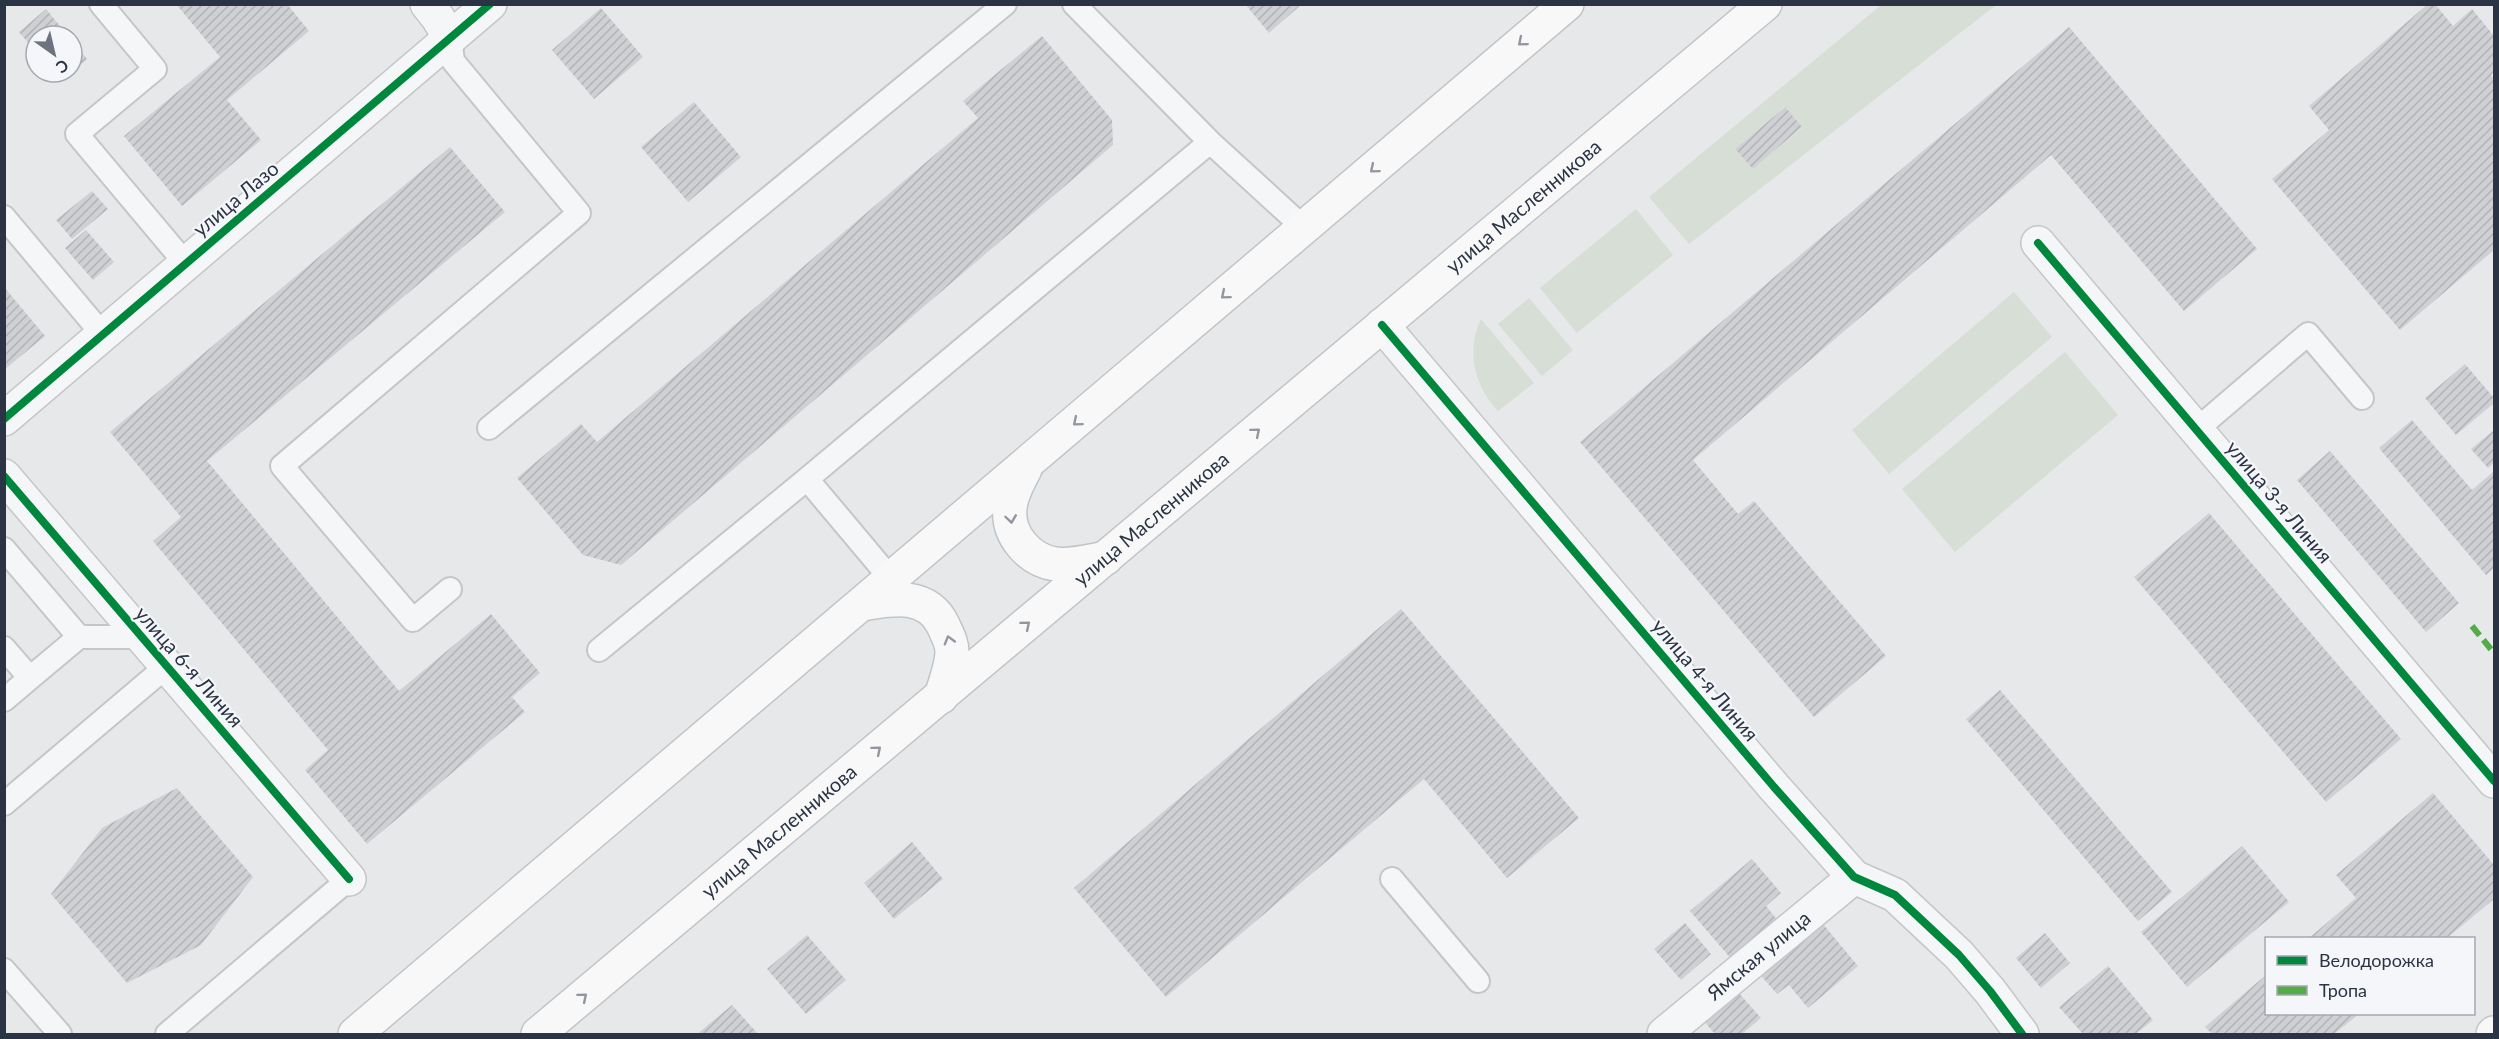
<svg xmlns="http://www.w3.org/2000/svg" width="2499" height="1039" font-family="Lato,sans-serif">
	<defs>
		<pattern id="building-hatch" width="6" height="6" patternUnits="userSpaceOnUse" patternTransform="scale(1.5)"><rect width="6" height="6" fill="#ced0d3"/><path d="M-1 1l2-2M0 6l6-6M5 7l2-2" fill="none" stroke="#b1b3b6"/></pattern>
	</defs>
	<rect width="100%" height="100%" fill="#e6e8ea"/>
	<path fill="#d6ded6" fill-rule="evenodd" d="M1881,5H1996L1689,244L1649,197ZM1784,107L1802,128L1753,169L1735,149Z
		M1636,209L1673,255L1577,333L1540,288Z
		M2014,292L2052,337L1889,474L1852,430Z
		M1529,298L1573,350L1542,376L1498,324Z
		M1481,319L1534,383L1498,411C1474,386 1466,351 1481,319Z
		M2065,352L2118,415L1955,552L1902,489Z"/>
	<path fill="url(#building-hatch)" d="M176,4H287L309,31L227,100L261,140L182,206L124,136L220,57Z
		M1245,4H1302L1269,33Z
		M2428,4H2435L2453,26L2472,9L2494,36V72L2491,75L2494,79V250L2400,330L2272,179L2329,130L2309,106Z
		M601,8L643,57L594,99L552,50Z
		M46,9L68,36H36V52L19,32Z
		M2069,27L2257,249L2184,311L2051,155L1693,460L1738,514L1754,501L1886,656L1814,717L1580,442Z
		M1042,36L1112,120L1113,145L621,565L583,555L517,478L581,424L597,442L978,118L963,101Z
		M72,41L87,59L60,82L52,72H72Z
		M694,102L741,157L688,202L641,147Z
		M1785,107L1802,127L1753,169L1735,149Z
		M450,147L505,212L207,461L399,691L491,614L540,673L512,697L525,712L367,844L305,770L328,750L153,541L181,517L110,432Z
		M92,191L108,209L72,239L56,220Z
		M86,230L114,262L93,280L65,248Z
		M4,287L45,336L4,370Z
		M2465,364L2494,398V403L2456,435L2425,398Z
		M2412,420L2472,490L2494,471V568L2486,575L2379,448Z
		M2494,430V463L2488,468L2471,449Z
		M2330,451L2459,603L2426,632L2297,480Z
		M2209,513L2401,739L2326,802L2134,577Z
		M1401,609L1579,818L1507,878L1424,779L1166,997L1074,888Z
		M2000,690L2172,892L2138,921L1966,719Z
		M177,788L253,877L201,945L127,983L51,894L102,828Z
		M2433,793L2494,865V899L2447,938H2309L2356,898L2336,875Z
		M912,842L943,879L894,919L864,883Z
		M2242,846L2289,902L2187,987L2141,932Z
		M1752,859L1781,893L1766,906L1779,922L1733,961L1690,911Z
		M1818,918L1858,966L1808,1008L1789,985L1777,994L1756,970Z
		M1685,923L1711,954L1681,980L1654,949Z
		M2045,933L2070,963L2041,988L2016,958Z
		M807,935L846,980L806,1014L767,969Z
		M2108,966L2153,1020L2136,1034H2083L2059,1007Z
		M2266,975V1014H2359L2334,1034H2212L2205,1027Z
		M1737,991L1761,1018L1742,1034H1715L1703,1020Z
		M732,1005L758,1034H697Z"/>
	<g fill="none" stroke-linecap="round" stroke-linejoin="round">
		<defs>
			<path id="lane" d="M101,4L155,69L77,134L186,264
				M1074,4L1210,142L1304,228
				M450,38L453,61L579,213L282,466L413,620L450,589
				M4,217L103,335
				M489,428L1005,4
				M2196,430L2308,334L2362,398
				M807,479L891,579
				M4,549L79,637L30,678
				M79,637H142
				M4,648L30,678L4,700
				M599,650L807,479L1210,142
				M4,804L167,666
				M1392,879L1478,981
				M4,970L60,1034
				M167,1034L349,879"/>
			<g id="street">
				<path d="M427,4L438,18L450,38"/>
				<path d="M2038,243L2494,781"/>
				<path d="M1382,325L1774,787L1854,877L1895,895L1959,955L1990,991L2022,1034"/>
				<path d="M4,419L490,4"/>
				<path d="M4,476L349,879"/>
				<path id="s1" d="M1664,1034L1854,877"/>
			</g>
			<path id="secondary" d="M2493,1034L2494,1033"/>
			<g id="primary">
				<path d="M1025,469C1019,481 1011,494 1010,508C1007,535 1029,560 1055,564C1072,566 1090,561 1106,558"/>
				<path d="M862,604C892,599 927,592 943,625C947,634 952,642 952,652C952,666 945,682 941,697"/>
				<path d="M355,1034L1567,4"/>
				<path id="s2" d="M538,1034L1765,4"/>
			</g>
		</defs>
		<use href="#lane" stroke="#c4c6c8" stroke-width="26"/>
		<use href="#street" stroke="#c4c6c8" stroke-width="36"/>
		<use href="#secondary" stroke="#c4c6c8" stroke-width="36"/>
		<use href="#primary" stroke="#c2c5c8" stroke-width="36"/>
		<use href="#lane" stroke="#f5f6f7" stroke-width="22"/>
		<use href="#street" stroke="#f5f6f7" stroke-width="33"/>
		<use href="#secondary" stroke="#f8f8f8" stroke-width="33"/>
		<use href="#primary" stroke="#f8f8f8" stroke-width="33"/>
		<path stroke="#54ac47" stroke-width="6" stroke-dasharray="12 6" stroke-linecap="butt" d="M2472,626L2494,653"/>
		<defs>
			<path id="cycleway" d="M2038,243L2494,781
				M1382,325L1774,787L1854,877L1895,895L1959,955L1990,991L2022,1034
				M4,419L490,4
				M4,476L349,879"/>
		</defs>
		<use href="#cycleway" stroke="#f4f6f9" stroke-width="11"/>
		<use href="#cycleway" stroke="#00873e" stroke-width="8"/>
	</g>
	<defs><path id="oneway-chevron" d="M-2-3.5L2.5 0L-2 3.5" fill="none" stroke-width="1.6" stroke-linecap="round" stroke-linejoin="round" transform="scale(1.5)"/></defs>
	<g stroke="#92969e">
		<use href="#oneway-chevron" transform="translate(1522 42) rotate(140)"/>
		<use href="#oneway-chevron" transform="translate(1374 169) rotate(140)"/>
		<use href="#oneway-chevron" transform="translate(1225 295) rotate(140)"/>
		<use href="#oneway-chevron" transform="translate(1077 422) rotate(140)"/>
		<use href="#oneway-chevron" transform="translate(1256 432) rotate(-40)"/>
		<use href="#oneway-chevron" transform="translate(1011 519) rotate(82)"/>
		<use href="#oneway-chevron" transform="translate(1026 625) rotate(-40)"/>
		<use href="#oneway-chevron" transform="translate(949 640) rotate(-106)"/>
		<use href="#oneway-chevron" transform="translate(877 750) rotate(-40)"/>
		<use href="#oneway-chevron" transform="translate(583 997) rotate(-40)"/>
	</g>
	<g text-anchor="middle" stroke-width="4.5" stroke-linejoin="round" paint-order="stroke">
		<g font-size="20" fill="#2b3445" stroke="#f4f6f9">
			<text transform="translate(236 199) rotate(-40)" y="7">улица Лазо</text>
			<text dy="7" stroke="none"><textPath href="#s2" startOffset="1287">улица Масленникова</textPath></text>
			<text transform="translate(2279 502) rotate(50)" y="7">улица 3-я Линия</text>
			<text dy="7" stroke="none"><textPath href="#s2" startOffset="801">улица Масленникова</textPath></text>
			<text transform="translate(189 667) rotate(49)" y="7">улица 6-я Линия</text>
			<text transform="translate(1705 680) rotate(50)" y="7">улица 4-я Линия</text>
			<text dy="7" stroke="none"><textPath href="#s2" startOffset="315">улица Масленникова</textPath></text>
			<text dy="7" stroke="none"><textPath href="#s1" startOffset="123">Ямская улица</textPath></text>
		</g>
	</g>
	<rect width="2499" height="1039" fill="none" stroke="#2b3445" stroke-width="12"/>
	<rect x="2265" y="937" width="210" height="78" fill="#f4f6f9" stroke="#a4a8b1" stroke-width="1.5"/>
	<rect x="2277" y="956" width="30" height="9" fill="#00873e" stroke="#a4a8b1" stroke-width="1.5"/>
	<text x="2319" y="967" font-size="18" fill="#2b3445">Велодорожка</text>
	<rect x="2277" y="986" width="30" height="9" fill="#54ac47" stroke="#a4a8b1" stroke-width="1.5"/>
	<text x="2319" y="997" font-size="18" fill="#2b3445">Тропа</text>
	<g transform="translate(54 54) rotate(146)"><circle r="28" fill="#f4f6f9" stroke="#a4a8b1" stroke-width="1.5"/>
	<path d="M0-4.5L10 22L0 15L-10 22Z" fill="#6c737f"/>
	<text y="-9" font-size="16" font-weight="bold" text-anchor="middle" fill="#2b3445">С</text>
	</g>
</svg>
